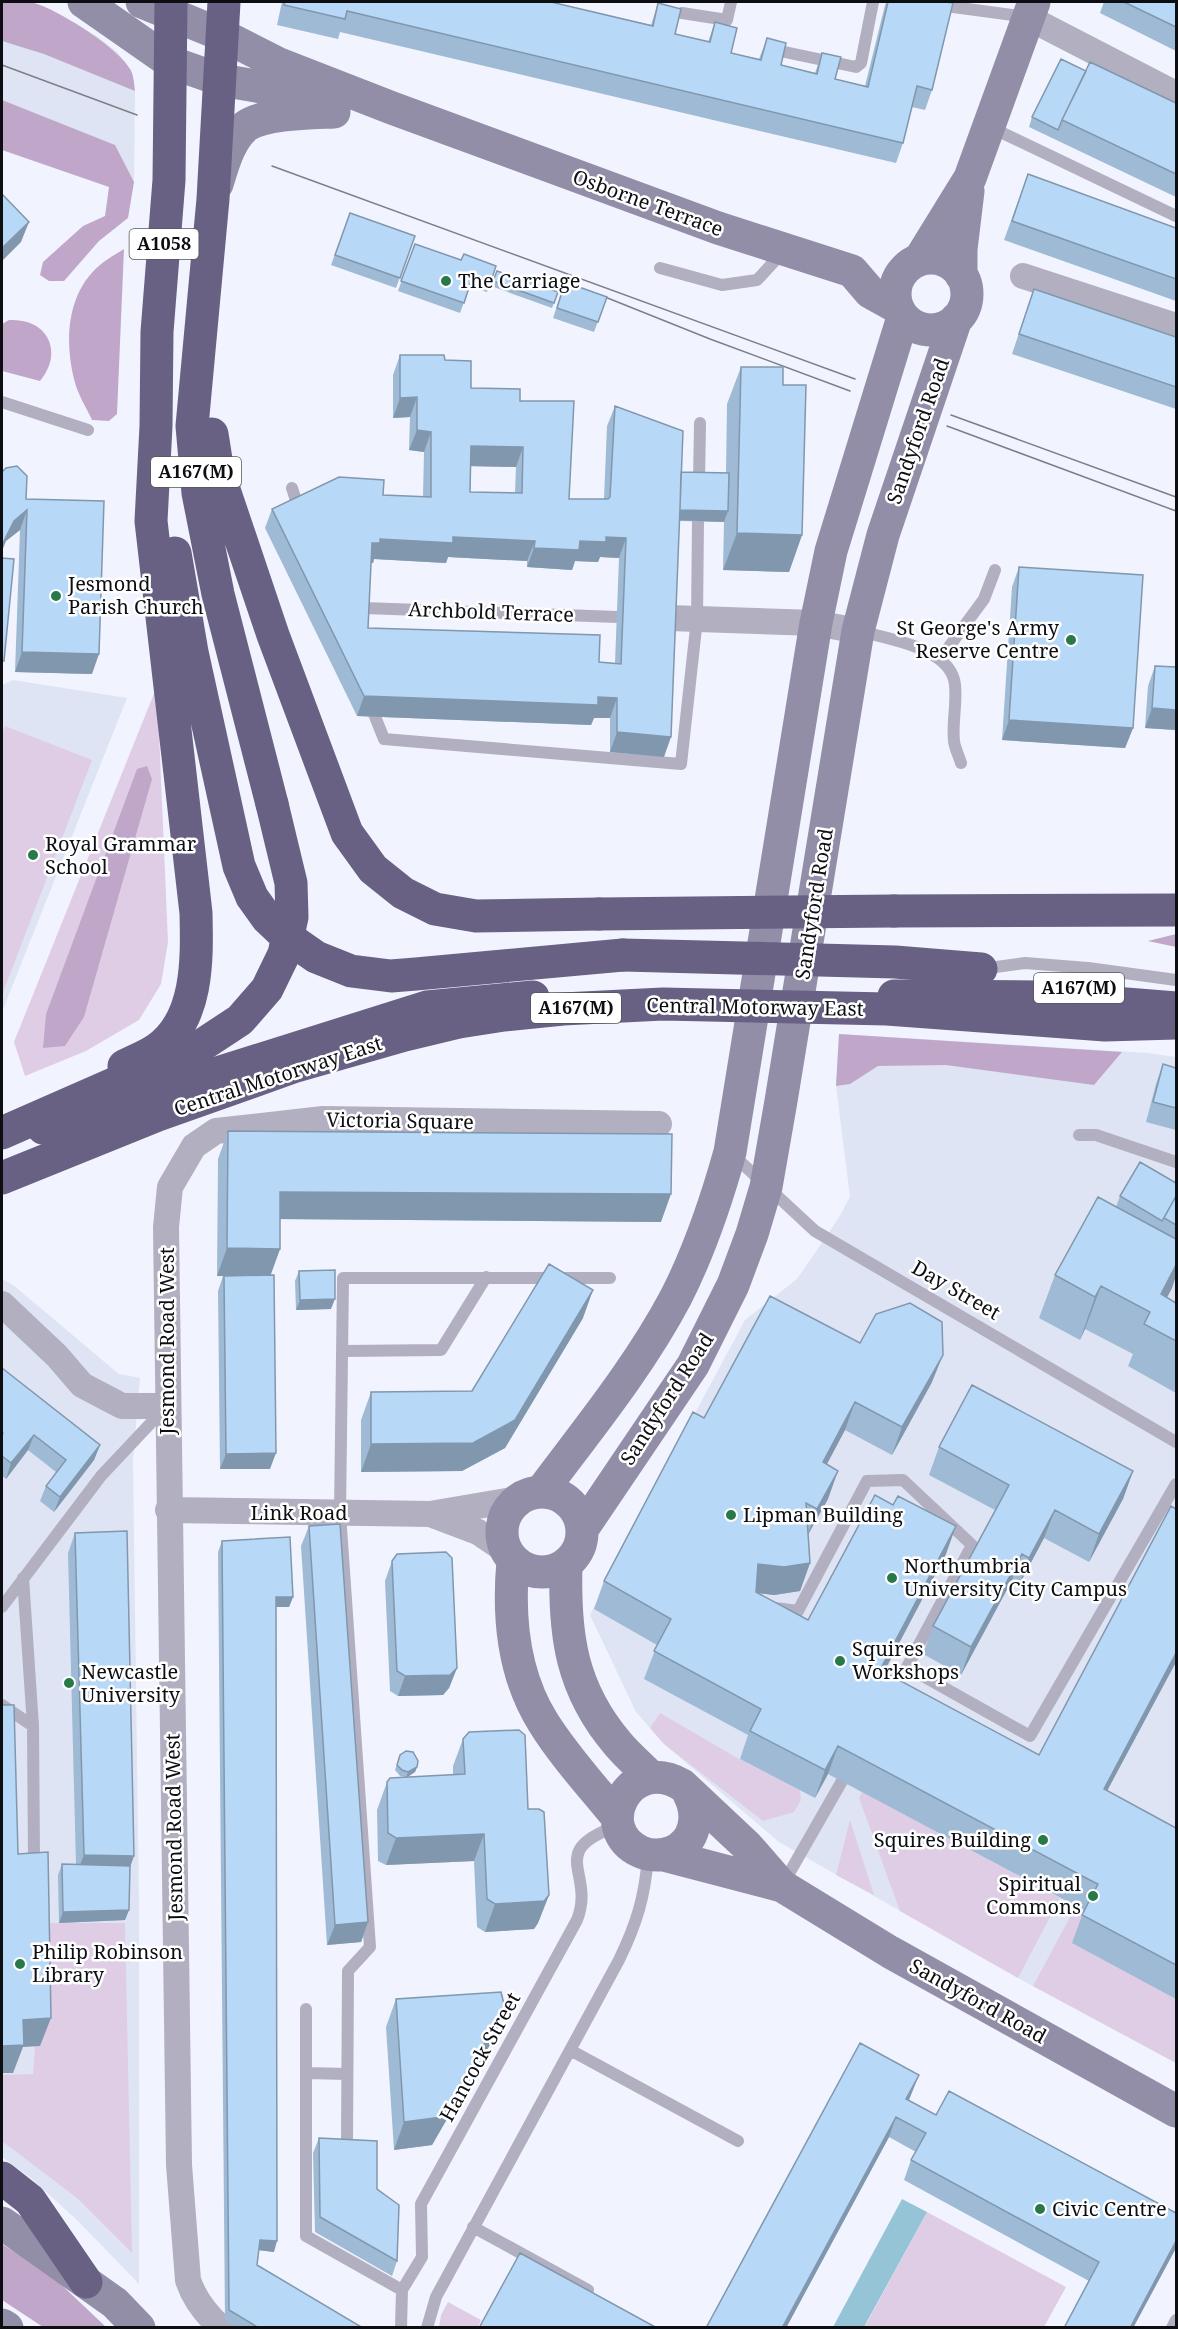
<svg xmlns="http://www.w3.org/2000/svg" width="1178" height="2329" font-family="'Noto Serif',serif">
	<rect width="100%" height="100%" fill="#f1f4fe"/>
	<path fill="#dee4f3" d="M2,2H30L46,8L98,37L117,52L131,70L135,91L134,182L2,128Z
		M13,680L127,698L2,1012V685Z
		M839,1034L1147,1053L1176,1057V2063L1018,1978L779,1842L664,1744L636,1712L590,1615L627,1540L745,1320L797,1279L838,1219L850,1197L836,1086Z
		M2,1279L13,1285L119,1374L140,1378L133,1460L139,1906V2284L78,2221L32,2179L2,2157Z"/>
	<path fill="#dfcde6" d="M157,686L168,942L161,984L139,1020L86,1051L25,1076L14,1042Z
		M5,726L92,760L2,995V734Z
		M660,1713L739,1759L800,1790L801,1800L794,1812L763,1821L664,1744L650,1728Z
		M862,1792L1060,1898L1018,1978L900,1911L859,1798Z
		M850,1820L874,1895L836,1875Z
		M1076,1906L1088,1912L1176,1999V2063L1033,1986Z
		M44,1923H125L132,2253L77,2198L2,2141V2075L33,2074Z
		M927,2212L1066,2287L1044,2327L864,2328Z
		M448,2302L481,2320L478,2327H439L441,2315Z"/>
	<path fill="#c0a7c9" d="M2,2C10,1 21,0 30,2C53,6 118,47 130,69C134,75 134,84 135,91L44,54L2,41Z
		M2,100L115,145L134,182L128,218L99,241L64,281H49L40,275L43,262L83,226L105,216L109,187L2,150Z
		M124,249L117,414L109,421L92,420C87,409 80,398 76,386C64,346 65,294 100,265C107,259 116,254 124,249Z
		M9,320C48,318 64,352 40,381L2,371V324Z
		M147,766L152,779L84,1017L65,1046L43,1048L46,1014L137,769Z
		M1176,934V947L1148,941Z
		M839,1034L1122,1052L1094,1085L946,1065L878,1066L850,1084L836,1086Z
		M2,2244L50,2274L106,2327H43L2,2300Z"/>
	<path fill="#95c4d6" d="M902,2199L927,2212L864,2327H833Z"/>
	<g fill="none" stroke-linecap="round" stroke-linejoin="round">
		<path stroke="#b2afc1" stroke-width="12" d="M916,2L1027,17
			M682,13L727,20L731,2
			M780,51L856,67L861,63L873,2
			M990,127L1176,216
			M660,268L722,285L757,280L783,252
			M2,402L88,430
			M699,483L700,423
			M292,488L300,513
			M364,608L618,617
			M859,631C888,639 952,648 955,685C957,704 952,723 954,741C955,749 959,756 961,763
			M940,659L984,599L995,570
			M370,704L384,739L681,764L697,619L698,521
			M981,969L1025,963L1088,968L1176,980
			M1079,1135H1096L1176,1162
			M733,1155L815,1231L1176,1442
			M343,1351L441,1350L486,1277
			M23,1578L33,1726
			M2,1607L101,1476L164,1409
			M775,1608L798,1611L867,1481L903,1480L972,1545L907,1667L1030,1736L1176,1484
			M2,1705L33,1726L34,1859
			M783,1884L842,1781
			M306,2009V2236L402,2290
			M570,2050L738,2141
			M306,2073L347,2074
			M347,2143L348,1971L370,1947L340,1513L343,1278H610
			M473,2227L588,2290
			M401,2328L402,2290L422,2257L421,2204L577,1920C596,1872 545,1852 617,1826
			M427,2328L436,2297L619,1960C637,1923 645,1896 648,1856
			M1172,2328L1176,2320"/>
		<path stroke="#b2afc1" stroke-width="26" d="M1027,17L1176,94
			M1023,276L1176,326
			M669,618L816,623L858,631
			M2,1304L57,1356L82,1385L122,1406H167
			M168,1510L430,1514L519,1499
			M433,1515L478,1532L506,1551
			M221,2328C206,2314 194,2299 188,2280L179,2165L166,1227L170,1187L194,1146L216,1131L323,1119L659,1124"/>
		<path stroke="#928ea7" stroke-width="33" d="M84,2L170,62L221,80L331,99
			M142,2L222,35L279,64L392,108L718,228L852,271L870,292L897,307
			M217,184C223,165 229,140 246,126C265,113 311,113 334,112
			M895 294a36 36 0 1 1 72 0a36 36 0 1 1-72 0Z
			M920,259L970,178L1034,2
			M961,275V249L968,191
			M502 1532a40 40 0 1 1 80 0a40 40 0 1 1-80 0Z
			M541,1492C588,1429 639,1367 676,1297C700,1250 716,1202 730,1152L816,623L831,551L903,317
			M583,1528L693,1365L733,1285L752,1234L766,1187L781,1101L858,631L883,535L956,319
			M513,1561C508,1615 513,1674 543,1722C564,1756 592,1786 617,1817
			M566,1565C564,1635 571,1689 618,1744C628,1756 640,1766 651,1777
			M689,1794C700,1815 696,1842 672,1852C662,1856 651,1856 641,1852C591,1830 628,1753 682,1785L747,1846L782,1886L890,1952L1176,2111
			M664,1855L782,1886
			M2,2223L115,2303L139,2328
			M2,2325L7,2328"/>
		<path stroke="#686184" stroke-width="33" d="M224,2L213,199L192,426L198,493L218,594L272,804
			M212,434L218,472L273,635L347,833L373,869L403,893L435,909L476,916L599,914
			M175,553L192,652L239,866L252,897L267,918L286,936L316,957L351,971L391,976L416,974L623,955
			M894,911L1176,910
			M894,996L1039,997L1176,1008
			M124,1066C134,1061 147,1056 157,1049C199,1020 197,958 196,913L151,521L156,426L157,332L169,180L171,2
			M43,1128L427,1007L533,997
			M2,2178L30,2200L86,2282"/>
		<path stroke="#7d7f86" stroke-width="1.5" d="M2,65L137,115
			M272,166L855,379
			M600,295L710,339L850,391
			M951,415L1176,497
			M947,426L1176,511"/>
		<path stroke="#686184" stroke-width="33" d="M599,914L894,911
			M623,955L895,962L981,969
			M2,1133L202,1045L240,1020L267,989L284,954L292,917L291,883L272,804
			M2,1178L158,1115L293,1067L405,1035L459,1022L504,1015L563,1009L663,1004L887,1009L1105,1025L1176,1023"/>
	</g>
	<path fill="#9ebad4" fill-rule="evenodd" d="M282,2H551L651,25L658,3L675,34L708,42L715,22L731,53L759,59L767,38L781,65L815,73L822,53L835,79L865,86L884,9L886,2H946L932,90L925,110L912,107L903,143L896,163L340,32L338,39L277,25Z
		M1104,2H1176V51L1100,13Z
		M1086,71L1176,103V197L1029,127L1032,117Z
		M1028,174L1176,228V301L1004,240Z
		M350,213L415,236L396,288L331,265Z
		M415,244L461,260L496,266L487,292L470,286L460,313L398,291Z
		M497,271L558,292L552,308L491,286Z
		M565,282L607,297L594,332L553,318Z
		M1027,309L1176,337V409L1012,354Z
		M400,355L445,360L471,388L520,401L569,499H604L607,426L615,406L681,472L726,473L727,404L741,367L783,385L802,535L789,572L723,570L724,521V522L679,521L664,757L610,752V718H594L591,725L357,716L265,528L272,509L383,495L423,497L424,452L409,450L410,417L393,418V375ZM471,466L516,467L515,493L470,492ZM448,557L527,561V567L572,570L575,561L598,562L600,557L619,558L615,663L599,662L368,628L371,563H373L374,559L446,563Z
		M26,499L92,674L15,672L20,530L6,541Z
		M1019,567L1133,728L1125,748L1002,740L1012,587Z
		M1155,666L1176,667V730L1145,728L1148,686Z
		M1163,1064L1176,1068V1130L1146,1122L1156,1084Z
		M228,1131L661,1222L280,1219V1249L270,1275V1469H220L218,1291L223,1276H217L218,1159Z
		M1176,1183V1276L1172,1288L1167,1298L1176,1303V1393L1128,1366L1133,1354L1085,1329L1080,1340L1039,1318L1055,1275L1116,1207L1120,1196Z
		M299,1271L331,1309L296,1310L295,1281Z
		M583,1318L505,1448L462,1471L361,1472V1420L371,1392L472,1391Z
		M860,1343L932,1382L892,1455L845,1430L827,1464L828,1499L808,1535L810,1563L800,1591L774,1595L757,1593L808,1620L946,1554L884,1672L1039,1755L1176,1509V1662L1107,1791L1176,1828V1999L1072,1943L1084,1910L1076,1906L828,1774L815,1798L740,1759L748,1735L644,1679L657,1645L594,1609L604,1581L704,1418Z
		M2,1368L100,1445L94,1460L54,1512L40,1501L46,1486L56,1472L28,1450L6,1479L2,1476Z
		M939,1447L1133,1471L1123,1499L1089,1562L1044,1538L1019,1585L1011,1582L961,1675L923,1654L933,1626L995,1510L929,1475Z
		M309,1526L368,1922L361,1942L327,1945L301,1546Z
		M75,1533L130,1866L129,1910L125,1920L59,1923L58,1875L62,1864L76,1865L68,1553Z
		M222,1541L293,1597L289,1607H276L274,2252L259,2250L257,2265L363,2328H237L225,2321L218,1552Z
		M392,1561L457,1668L449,1688L443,1695L398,1696L390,1691L385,1581Z
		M463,1739L528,1809L549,1895L538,1923L534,1929L485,1932L477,1927L474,1861L386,1865L378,1861L377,1810L387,1782L406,1777L400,1776L395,1770L400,1755L417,1767L415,1772L407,1777L453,1775V1766Z
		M396,1999L505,2008L495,2036L432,2145L394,2150L386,2027Z
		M911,2095L909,2100L1176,2248L1133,2328H1064L1089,2281L904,2180L911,2160L916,2152L889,2137L786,2328H706Z
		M319,2138L377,2189L397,2261L392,2276L315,2232L313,2153Z"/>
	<path fill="#8197ad" d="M29,222L21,242L2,261V248Z
		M417,397L410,417L393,418L400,398Z
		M417,430L431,432L424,452L409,450Z
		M471,446L523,447L516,467L464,466Z
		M27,510L20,530L6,541L2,551V545L14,521Z
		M677,510L728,511L724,522L673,520Z
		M737,533L802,535L789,572L723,570Z
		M453,537L535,541L527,561L448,557L446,563L374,559L373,563H365L372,543L380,539Z
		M606,537L626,538L619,558L600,557L598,562L575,561L572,570L527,567L534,548Z
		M22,652L99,654L92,674L15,672Z
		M364,696L598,697L617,698L610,718H594L591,725L357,716Z
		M1152,708L1176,710V730L1145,728Z
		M1009,720L1133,728L1125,748L1002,740Z
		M617,732L671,737L664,757L610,752Z
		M280,1192L671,1194L661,1222L270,1219Z
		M227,1248L280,1249L270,1277L217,1276Z
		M1176,1265V1275L1172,1288L1150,1327L1161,1294Z
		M1101,1286L1085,1329L1080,1340L1095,1297Z
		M593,1290L583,1318L505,1448L462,1471L361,1472L371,1444L473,1443Z
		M335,1299L331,1309L296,1310L300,1300Z
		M943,1355L932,1382L892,1455L902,1427Z
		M855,1402L845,1430L813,1490L823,1462Z
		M34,1435L28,1450L6,1479L11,1463Z
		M100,1445L94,1460L54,1512L60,1497Z
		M276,1453L270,1469H220L226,1454Z
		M838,1471L828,1499L807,1536L817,1509Z
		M1133,1471L1123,1499L1089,1562L1099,1534Z
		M1055,1510L1044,1538L1019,1585L1029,1558Z
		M956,1526L946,1554L870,1698L880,1670Z
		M1022,1554L1011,1582L961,1675L971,1647Z
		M810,1563L800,1591L774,1595L748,1592L758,1564Z
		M276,1597H293L289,1607H272Z
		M1176,1653V1662L1093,1817L1104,1789Z
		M457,1668L449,1688L443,1695L398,1696L405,1676Z
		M838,1746L828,1774L815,1798L825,1770Z
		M417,1767L415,1772L406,1778L408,1772Z
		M484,1834L474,1861L386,1865L396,1838Z
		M84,1855L134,1856L127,1876L76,1875Z
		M549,1895L538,1923L534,1929L485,1932L495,1904Z
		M129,1910L125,1920L59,1923L63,1912Z
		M368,1922L361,1942L327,1945L335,1925Z
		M505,2008L495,2036L432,2145L394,2150L404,2122Z
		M51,2018L40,2046L23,2047L13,2073H2V2046L23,2020Z
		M919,2075L911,2095L899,2119L906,2099Z
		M896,2117L889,2137L786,2328H782Z
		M260,2240L277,2241L274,2252L257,2250Z
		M1176,2241V2248L1133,2328H1130Z"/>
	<path fill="#b8d8f7" stroke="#8197ad" stroke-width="1.5" fill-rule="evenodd" d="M285,2H551L653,26L658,3L681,9L675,34L710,42L715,22L737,28L731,53L761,60L767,38L786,43L781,65L817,74L822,53L841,57L835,79L868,87L888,2H946L953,3L932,90L917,86L903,143L347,11L345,19L284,5Z
		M1124,2H1176V27Z
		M1061,59L1086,71L1062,120L1058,130L1032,117Z
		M1090,62L1176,103V174L1062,120Z
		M1028,174L1176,228V279L1012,221Z
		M2,194L29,222L2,248Z
		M350,213L415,236L400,278L335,255Z
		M415,244L461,260L464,254L496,266L491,281L473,275L464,303L401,281Z
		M497,271L558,292L554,303L493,281Z
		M565,282L607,297L598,322L557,308Z
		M1034,289L1176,337V387L1019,334Z
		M400,355H444L445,360L471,361V388L520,389V401H574L569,499H608L610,497L615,406L683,431L671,737L617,732V698L598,697V705L364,696L272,509L339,477L384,480L383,495L431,497V432L417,430V397L400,398ZM471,446L523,447L522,493L470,492ZM453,537L535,541L534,548L579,550L580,541L606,542V537L626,538L621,664L599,662L600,635L368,628L372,543H380V539L453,543Z
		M741,367H783V385H806L802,535L737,533Z
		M17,466L27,476L26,499L104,501L99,654L22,652L27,510L14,521L2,545V472L6,468Z
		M681,472L729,473L728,511L680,510Z
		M2,558L14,559L4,661L2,660Z
		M1019,567L1143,575L1133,728L1009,720Z
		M1155,666L1176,667V710L1152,708Z
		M1163,1064L1176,1068V1108L1153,1102Z
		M228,1131L672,1134L671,1194L280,1192V1249L227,1248Z
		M1140,1162L1176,1183V1196L1162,1221L1120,1196Z
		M1176,1196V1225L1164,1218Z
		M1098,1197L1176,1239V1265L1161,1294L1176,1303V1341L1144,1324L1150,1312L1101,1286L1095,1297L1055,1275Z
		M549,1264L593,1290L515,1420L473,1443L371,1444V1392L472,1391Z
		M335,1270V1299L300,1300L299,1271Z
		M274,1275L276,1453L226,1454L224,1276Z
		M770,1296L860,1343L876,1314L910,1303L942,1322L943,1355L902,1427L855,1402L823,1462L838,1471L817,1509L806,1503L810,1563L784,1567L758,1564L756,1592L808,1620L875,1495L893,1505L898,1496L956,1526L880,1670L1039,1755L1171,1506L1176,1509V1653L1104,1789L1176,1828V1965L1082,1915L1098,1884L1086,1878L838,1746L825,1770L750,1731L761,1709L654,1651L671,1619L604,1581L693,1412L704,1418Z
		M2,1368L100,1445L60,1497L46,1486L66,1460L34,1435L11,1463L2,1456V1435L3,1433L2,1432Z
		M972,1385L1133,1471L1099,1534L1055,1510L1029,1558L1022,1554L971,1647L933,1626L1009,1485L939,1447Z
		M340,1524L368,1922L335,1925L309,1526Z
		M127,1531L134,1856L84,1855L75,1533Z
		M290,1537L293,1597H276L277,2241L260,2240L257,2265L363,2328H259L229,2310L222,1541Z
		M446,1552L452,1558L457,1668L450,1675L405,1676L397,1671L392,1561L397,1554Z
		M2,1705H14L18,1854L48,1852L51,2018L23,2020L24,2045L2,2046Z
		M519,1730L525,1735L528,1809H539L544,1812L549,1895L544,1901L495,1904L487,1899L484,1834L396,1838L388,1833L387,1782L390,1778L465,1774L463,1739L469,1732Z
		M406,1751L413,1752L418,1761L417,1767L408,1772L402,1770L397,1765L400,1755Z
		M62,1864L130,1866L129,1910L63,1912Z
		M501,1992L505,2008L442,2117L404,2122L396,1999Z
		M860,2043L919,2075L906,2099L936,2115L949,2091L1176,2213V2241L1130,2328H1064L1099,2262L911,2160L926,2133L896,2117L782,2328H706Z
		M319,2138L377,2141V2189L399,2205L397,2261L320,2217Z
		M520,2253L657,2328H479Z"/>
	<g fill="#28794a" stroke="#fff" stroke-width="2">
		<circle cx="446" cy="281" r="6"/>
		<circle cx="56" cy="596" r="6"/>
		<circle cx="1071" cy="640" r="6"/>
		<circle cx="33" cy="855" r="6"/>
		<circle cx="731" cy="1515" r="6"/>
		<circle cx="892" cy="1578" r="6"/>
		<circle cx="840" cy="1661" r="6"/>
		<circle cx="69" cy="1683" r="6"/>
		<circle cx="1043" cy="1840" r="6"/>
		<circle cx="1093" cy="1896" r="6"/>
		<circle cx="20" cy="1964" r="6"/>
		<circle cx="1040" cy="2209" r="6"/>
	</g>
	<g text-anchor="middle" stroke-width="5" stroke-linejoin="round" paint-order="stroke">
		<g fill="#fff" stroke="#555659" stroke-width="1.5">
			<rect x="129.5" y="229" width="69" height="30" rx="4.5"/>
			<rect x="151" y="457" width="90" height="30" rx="4.5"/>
			<rect x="1034" y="973" width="90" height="30" rx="4.5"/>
			<rect x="531" y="993" width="90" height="30" rx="4.5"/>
		</g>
		<g font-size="18" font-weight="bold" fill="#0c0e12">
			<text x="164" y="250">A1058</text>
			<text x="196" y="478">A167(M)</text>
			<text x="1079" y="994">A167(M)</text>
			<text x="576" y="1014">A167(M)</text>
		</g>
		<g font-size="20" fill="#0c0e12" stroke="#fff">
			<text transform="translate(648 203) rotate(20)" y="7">Osborne Terrace</text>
			<text transform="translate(918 431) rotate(-71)" y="7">Sandyford Road</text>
			<text transform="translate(491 612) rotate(2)" y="7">Archbold Terrace</text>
			<text transform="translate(814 904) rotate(-81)" y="7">Sandyford Road</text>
			<text transform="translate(755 1007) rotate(1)" y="7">Central Motorway East</text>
			<text transform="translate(278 1076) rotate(-18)" y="7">Central Motorway East</text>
			<text transform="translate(400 1121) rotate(1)" y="7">Victoria Square</text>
			<text transform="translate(956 1290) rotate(30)" y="7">Day Street</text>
			<text transform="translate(167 1341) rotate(-90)" y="7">Jesmond Road West</text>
			<text transform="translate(667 1399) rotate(-57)" y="7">Sandyford Road</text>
			<text x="299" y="1520">Link Road</text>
			<text transform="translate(174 1827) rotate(-91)" y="7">Jesmond Road West</text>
			<text transform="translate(978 2001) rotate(29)" y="7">Sandyford Road</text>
			<text transform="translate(480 2057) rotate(-61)" y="7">Hancock Street</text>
		</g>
		<g font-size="20" fill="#0c0e12" stroke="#fff" text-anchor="start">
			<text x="458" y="288">The Carriage</text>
			<text x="68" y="591">Jesmond<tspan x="68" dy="23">Parish Church</tspan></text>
			<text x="1059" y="635" text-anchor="end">St George's Army<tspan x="1059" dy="23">Reserve Centre</tspan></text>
			<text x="45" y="851">Royal Grammar<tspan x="45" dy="23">School</tspan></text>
			<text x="743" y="1522">Lipman Building</text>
			<text x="904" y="1573">Northumbria<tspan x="904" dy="23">University City Campus</tspan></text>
			<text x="852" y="1656">Squires<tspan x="852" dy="23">Workshops</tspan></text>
			<text x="81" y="1679">Newcastle<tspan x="81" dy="23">University</tspan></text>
			<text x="1031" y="1847" text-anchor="end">Squires Building</text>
			<text x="1081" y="1891" text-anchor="end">Spiritual<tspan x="1081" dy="23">Commons</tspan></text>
			<text x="32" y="1959">Philip Robinson<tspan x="32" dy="23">Library</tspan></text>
			<text x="1052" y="2216">Civic Centre</text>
		</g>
	</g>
	<rect width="1178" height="2329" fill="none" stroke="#0c0e12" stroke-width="6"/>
</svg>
